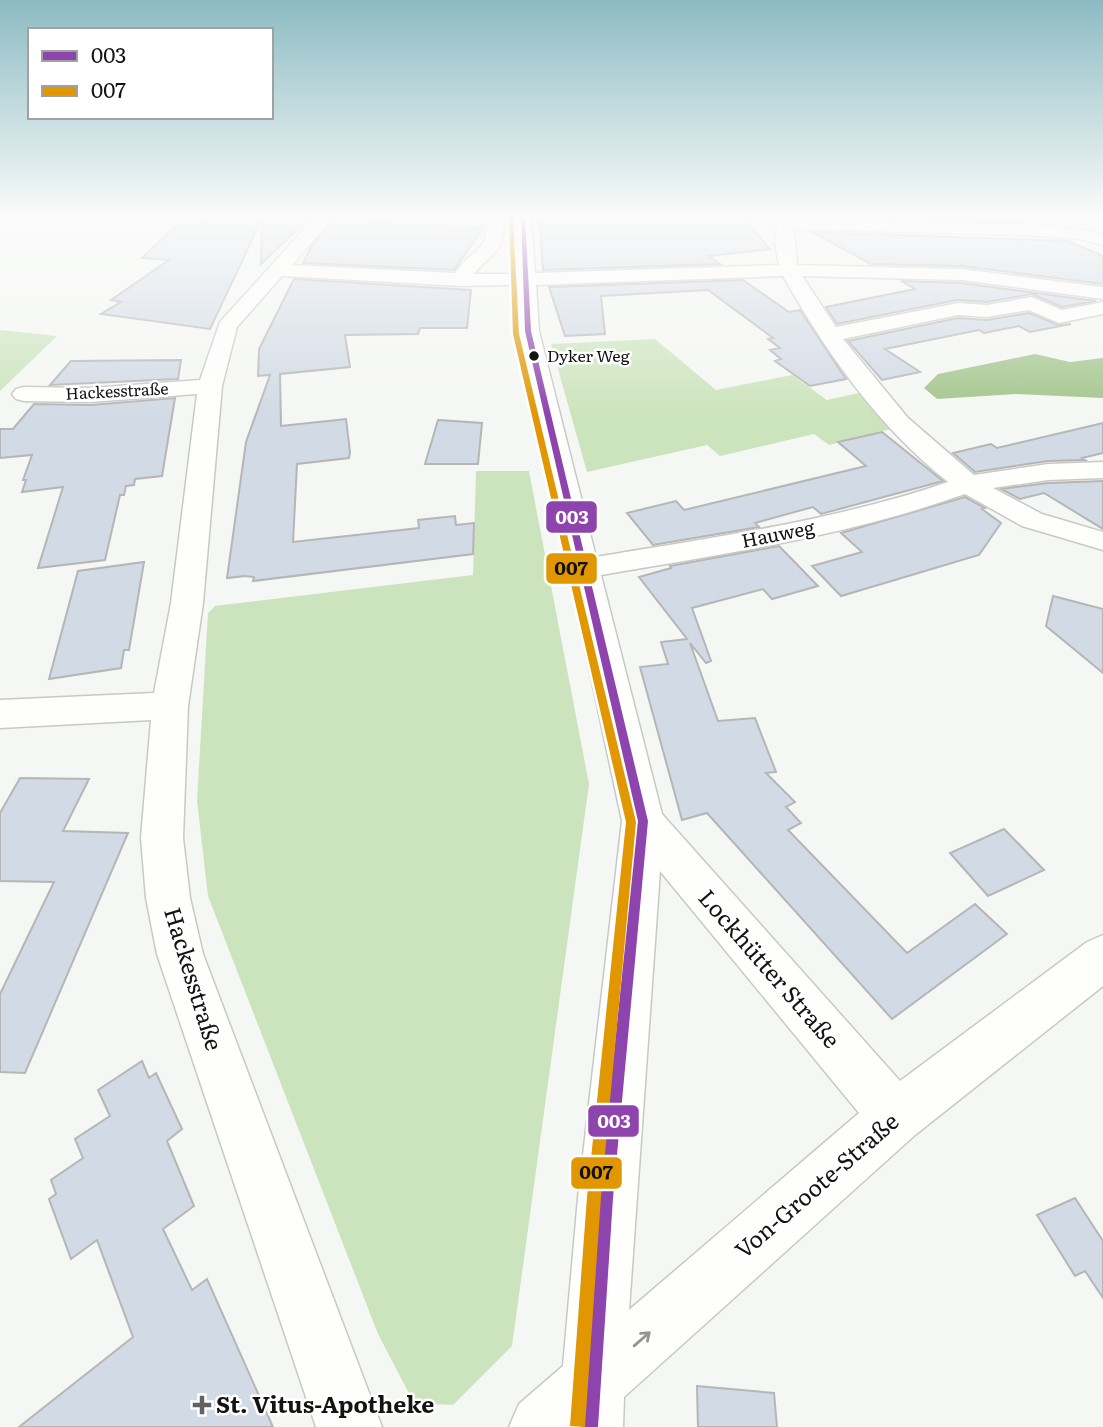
<svg xmlns="http://www.w3.org/2000/svg" width="1103" height="1427" font-family="Literata,serif">
	<rect width="100%" height="100%" fill="#f5f7f4"/>
	<path fill="#cce4bd" d="M0,330L57,336L0,391Z
		M655,339L716,390L792,375L827,400L859,393L891,429L829,445L814,434L720,456L707,445L587,472L551,344Z
		M476,471H529L589,784L512,1346L453,1405L414,1403L378,1334L208,896L197,801L208,613L215,606L473,575Z"/>
	<path fill="#a3c58c" d="M1035,354L1070,362L1103,358V398L1016,394L937,399L924,388L938,374Z"/>
	<path fill="#d2dae5" stroke="#b5b6b5" stroke-width="2" d="M215,215H313L261,264L262,219L210,329L101,314L121,302L111,300L169,260L142,258L177,224L200,226Z
		M337,215H376L372,221L390,222L388,224L484,227L454,270L303,263L311,247Z
		M539,215H740L770,249L709,256L720,264L543,270Z
		M799,215H1011L1027,222L798,216Z
		M812,232L1068,241L1103,256V284L962,266L871,264Z
		M294,279L471,290L467,328H420L418,334L345,335L350,367L280,374L281,426L346,419L350,452L349,458L297,464L293,542L419,528L418,520L455,516L456,525L474,523L473,554L253,581L254,577L245,576L227,578L246,442L270,375L258,376L259,349Z
		M743,280L789,312L800,310L846,379L810,386L775,361L781,359L770,350L780,348L768,339L773,338L708,290L601,296L605,334L565,336L549,287Z
		M901,281L962,283L1096,301L1062,307L1032,294L987,302L957,300L837,324L826,307L915,289Z
		M1029,313L1058,325L1071,324L1030,332L1019,326L984,333L979,330L885,349L920,372L882,380L848,341L958,318L987,320Z
		M181,360L178,379L50,385L71,361Z
		M175,398L162,476L135,479L134,485L126,486L124,495H120L105,560L38,568L63,487L22,492L26,480H23L32,455L0,458V429H13L34,404L91,405Z
		M438,420L482,423L478,464H425Z
		M1103,423V453L1082,458L1085,460L1048,461L975,472L953,453L991,444L997,448Z
		M882,432L943,481L821,514L813,507L755,523L759,527L653,545L627,513L676,501L684,510L866,466L838,442Z
		M1103,481V529L1044,493L1020,499L1001,489L1048,483Z
		M965,497L985,508L982,509L1001,523L979,555L841,596L812,566L862,552L841,533Z
		M779,546L818,586L772,599L763,589L692,608L711,661L706,663L690,643L718,721L755,718L776,772L766,773L795,802L786,807L801,823L788,830L907,953L975,904L1007,934L892,1019L707,813L682,820L640,667L668,664L661,642L687,639L639,577L671,568L670,566Z
		M144,562L129,650H124L121,668L49,679L78,571Z
		M1053,596L1103,609V673L1046,626Z
		M20,778L89,779L63,831L128,833L25,1073L0,1072V994L54,882L0,881V813Z
		M1004,829L1044,870L988,896L950,853Z
		M142,1061L149,1078L156,1073L182,1129L167,1141L194,1206L163,1229L192,1290L207,1279L273,1427H19L133,1337L97,1240L71,1259L49,1199L56,1194L51,1180L83,1158L75,1139L110,1116L98,1090Z
		M1075,1198L1103,1241V1298L1085,1271L1075,1276L1037,1215Z
		M697,1386L774,1393L777,1427H698Z"/>
	<g fill="none" stroke-linecap="round" stroke-linejoin="round">
		<defs>
			<path id="minor" d="M317,215H335L292,265L455,273C473,245 489,257 486,215H502C507,253 494,249 474,274H516L515,215H531L535,273L779,265L775,242L779,215H796L795,219L1027,225L1080,229L1103,235V245L1079,239L1027,235L794,229L797,265L962,269L1103,287V299L962,280L802,276L836,327L958,303L987,305L1032,297L1062,310L1103,302V314L1059,323L1029,310L987,317L958,315L843,339L908,418L974,475L1048,464L1103,462V478L1048,480L993,488L1042,514L1103,532V550L1022,526L965,494C847,536 724,554 601,575L662,814L900,1081L1087,942L1103,935V986L915,1135L624,1397L623,1427H509L519,1404L563,1366L578,1198L622,821L517,331L516,285L461,286L282,276L237,327L222,386L203,603L188,706L183,838L190,898L203,954L382,1427H316L157,954L146,898L141,838L151,720L0,728V700L154,693L171,603L197,394L91,402L24,401L16,399L12,394L16,389L24,387L91,388L200,380L220,322ZM783,276C826,352 878,427 948,482C834,521 715,537 596,557L539,331L536,285ZM660,871L859,1113L629,1310Z"/>
		</defs>
		<use href="#minor" stroke="#c7c9c7" stroke-width="3"/>
		<use href="#minor" fill="#fefefd" fill-rule="evenodd"/>
		<defs>
			<path id="bus-1" d="M521,215H525L531,331L648,821L613,1198L598,1427H582L599,1198L638,821L525,331Z"/>
			<path id="bus-2" d="M509,215L513,216L519,334L636,822L601,1197L585,1427L570,1426L587,1197L626,822L513,334Z"/>
		</defs>
		<use href="#bus-1" stroke="#fff" stroke-width="5"/>
		<use href="#bus-2" stroke="#fff" stroke-width="5"/>
		<use href="#bus-1" fill="#8e44ad" fill-rule="evenodd"/>
		<use href="#bus-2" fill="#e09702" fill-rule="evenodd"/>
	</g>
	<defs><path id="oneway-shaft" d="M-6 0H5M1.5-3L5.5 0L1.5 3" fill="none" stroke-width="1.6" stroke-linecap="round" stroke-linejoin="round" transform="scale(1.75)"/></defs>
	<use stroke="#949593" href="#oneway-shaft" transform="translate(642 1339) rotate(-41)"/>
	<linearGradient id="sky" x2="0" y2="1"><stop stop-color="#8cbbc3"/><stop offset="0.52" stop-color="#fafbfa"/><stop offset="1" stop-color="#fafbfa" stop-opacity="0"/></linearGradient>
	<rect width="1103" height="415" fill="url(#sky)"/>
	<circle fill="#131412" stroke="#fff" stroke-width="2.5" cx="534" cy="356" r="6"/>
	<path fill="#626361" stroke="#fff" stroke-width="2.5" d="M198.5 1394.5h7v7h7v7h-7v7h-7v-7h-7v-7h7z"/>
	<g text-anchor="middle" stroke-width="5" stroke-linejoin="round" paint-order="stroke">
		<g font-size="16" fill="#131412" stroke="#fff" text-anchor="start">
			<text x="547" y="362">Dyker Weg</text>
		</g>
		<g font-size="16" fill="#131412" stroke="#fff">
			<text transform="translate(117 391) rotate(-3)" y="6">Hackesstraße</text>
		</g>
		<g font-size="19" fill="#131412" stroke="#fff">
			<text transform="translate(778 534) rotate(-11)" y="7">Hauweg</text>
		</g>
		<g font-size="23" fill="#131412" stroke="#fff">
			<text transform="translate(769 969) rotate(49)" y="8">Lockhütter Straße</text>
			<text transform="translate(193 979) rotate(73)" y="8">Hackesstraße</text>
			<text transform="translate(817 1186) rotate(-41)" y="8">Von-Groote-Straße</text>
		</g>
		<g font-size="23" font-weight="bold" fill="#131412" stroke="#fff" text-anchor="start">
			<text x="216" y="1413">St. Vitus-Apotheke</text>
		</g>
	</g>
	<g stroke="#fff" stroke-width="2.5">
		<rect x="545" y="500" width="53" height="34" rx="7" fill="#8e44ad"/>
		<rect x="545" y="552" width="53" height="33" rx="7" fill="#e09702"/>
		<rect x="587" y="1104" width="53" height="34" rx="7" fill="#8e44ad"/>
		<rect x="570" y="1156" width="53" height="34" rx="7" fill="#e09702"/>
	</g>
	<g font-size="19" text-anchor="middle" font-weight="bold" fill="#fff">
		<text x="572" y="524">003</text>
		<text x="614" y="1128">003</text>
	</g>
	<g font-size="19" text-anchor="middle" font-weight="bold" fill="#111">
		<text x="571" y="575">007</text>
		<text x="596" y="1179">007</text>
	</g>
	<rect x="28" y="28" width="245" height="91" fill="#ffffff" stroke="#a1a1a0" stroke-width="2"/>
	<rect x="42" y="51" width="35" height="10" fill="#8e44ad" stroke="#a1a1a0" stroke-width="2"/>
	<text x="91" y="63" font-size="21" fill="#131412">003</text>
	<rect x="42" y="86" width="35" height="10" fill="#e09702" stroke="#a1a1a0" stroke-width="2"/>
	<text x="91" y="98" font-size="21" fill="#131412">007</text>
</svg>
